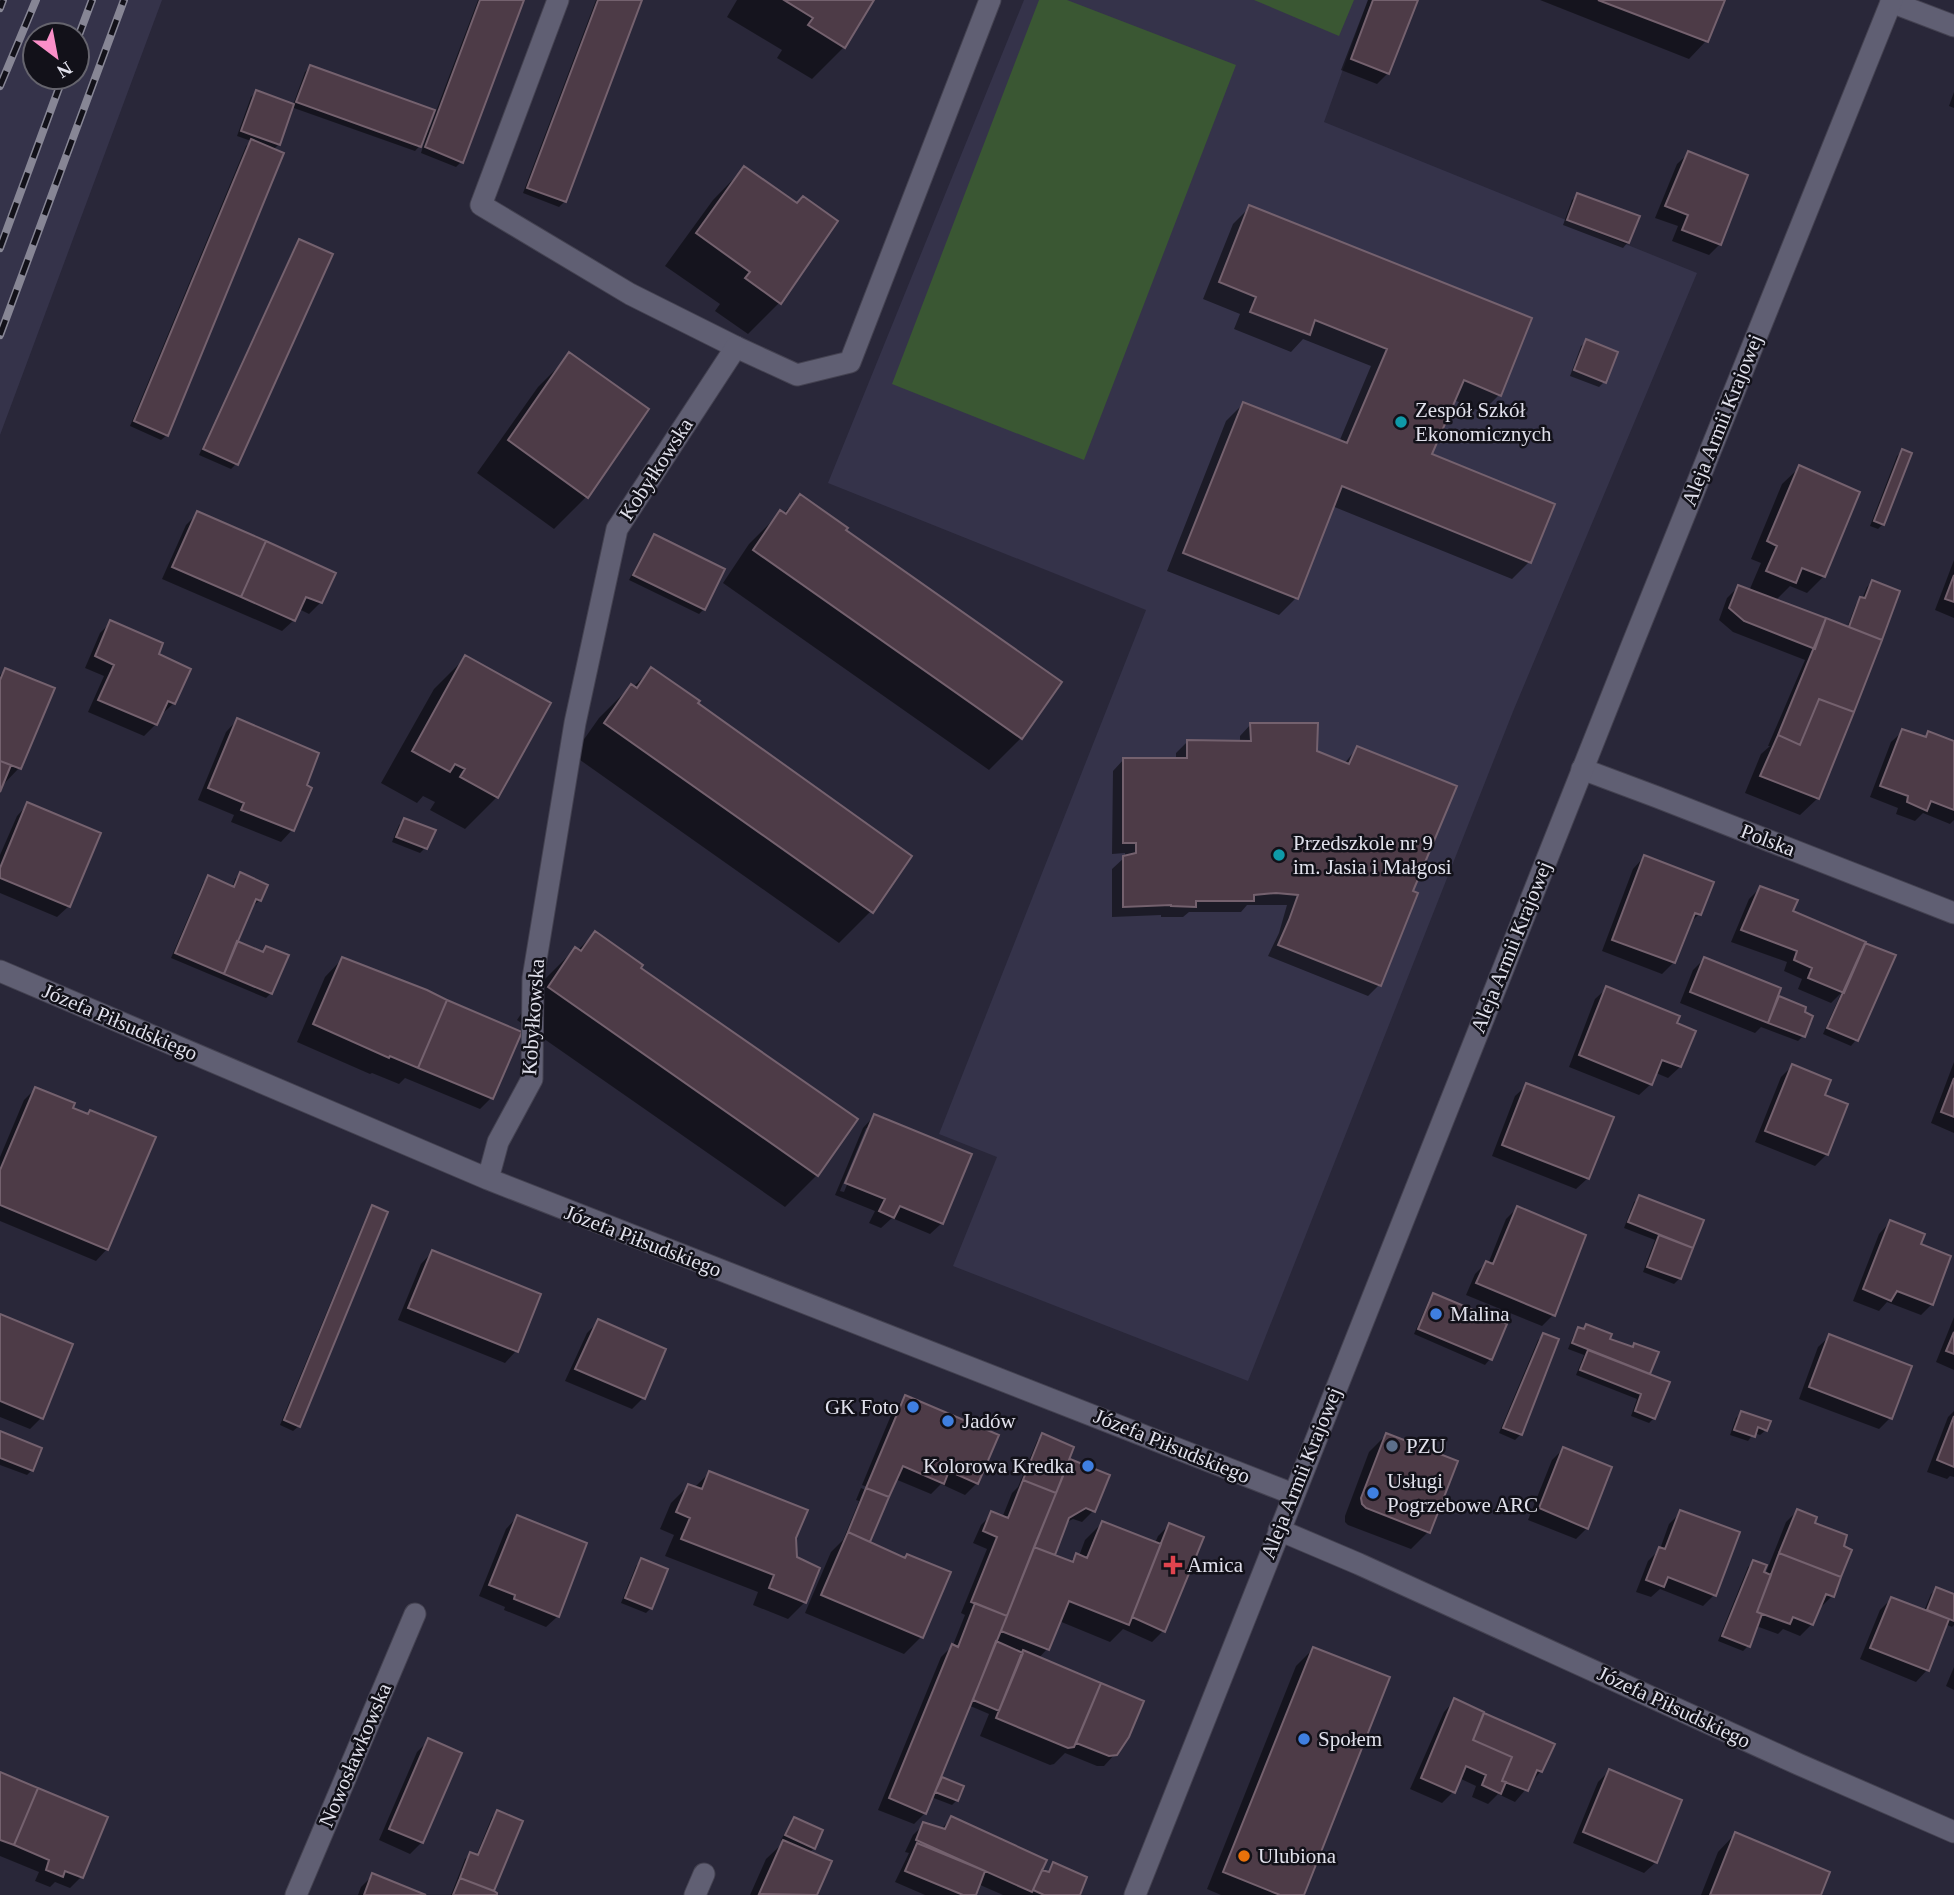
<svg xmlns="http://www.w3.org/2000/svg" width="1954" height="1895" font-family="'Times New Roman',serif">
	<rect width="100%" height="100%" fill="#292739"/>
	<path fill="#35334a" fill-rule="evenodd" d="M0,0H162L0,435ZM77,35V77H35V35Z
		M1024,0H1368L1324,122L1697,273L1514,709L1248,1381L953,1266L997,1157L939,1134L1146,610L828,483Z"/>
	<path fill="#3a5733" d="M1039,0H1067L1236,65L1084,460L892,384Z
		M1254,0H1354L1339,36Z"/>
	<path fill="#0007" fill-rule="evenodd" d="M478,0H522L461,162L456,167L421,153L425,140L415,151L291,107L279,144L273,150L167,435L161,440L130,426L246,146L251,141L237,136L251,97L256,92L293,105L305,72L310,67L430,127Z
		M596,0H640L565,201L559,207L523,193Z
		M737,0H872L844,47L812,79L777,58L782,50L727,17Z
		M1368,0H1417L1388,73L1377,84L1341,70Z
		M1540,0H1723L1706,41L1689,59Z
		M1954,92V108L1949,106Z
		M1689,153L1720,244L1709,255L1672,241L1678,226L1655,218L1677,164Z
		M744,168L780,302L748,334L715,311L720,304L665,266L713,200Z
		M1578,195L1628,242L1623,248L1563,225L1572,200Z
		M1250,207L1499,395L1482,412L1454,400L1430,455L1529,562L1512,579L1332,506L1296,598L1279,615L1167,571L1226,421L1243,404L1339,442L1371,366L1303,339L1291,352L1234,329L1240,314L1203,299L1233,224Z
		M300,241L236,464L231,469L199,455L295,246Z
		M1587,341L1604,382L1599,387L1570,376L1581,346Z
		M570,355L647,409L586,497L554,529L477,473L538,387Z
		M1902,451L1883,524L1878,529L1870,526L1897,456Z
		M1800,467L1824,576L1807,593L1790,586L1775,601L1847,628L1856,604L1862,599L1867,587L1872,582L1898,592L1818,798L1800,815L1745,793L1761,754L1770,746H1768L1805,660L1733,632L1719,620L1727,598L1738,587L1749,591L1761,563L1751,559L1782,484Z
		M800,496L844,530L1021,738L989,770L723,583L749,544L781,512L783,514Z
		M198,513L321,602L309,614L299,609L294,620L282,631L162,579L186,525Z
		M654,536L704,609L699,614L629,580L649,542Z
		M1954,560V618L1935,610Z
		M111,622L157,655L174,703L162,714L160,713L156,724L144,736L88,712L104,676L85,668L100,633Z
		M466,657L549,703L497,797L465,829L430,810L435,802L423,796L417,803L381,783L434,689Z
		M652,669L695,703L871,911L839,943L573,755L599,718L631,686L633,687Z
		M5,670L19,768L0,788V675Z
		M237,720L304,786L310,789L292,830L281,842L231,822L234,815L198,800L226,732Z
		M1251,724L1344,764L1357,748L1411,892L1379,985L1368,996L1268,956L1279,933L1287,905H1247L1241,912H1189L1183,917H1161V915L1112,917V869L1125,857V853L1112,854L1113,771L1124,759L1176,760V753L1187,742H1240V736Z
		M1903,731L1924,738L1929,733L1954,743V820L1950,824L1923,813L1915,821L1896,814L1898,808L1870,797L1891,742Z
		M28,804L69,906L57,917L0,893V855L17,816Z
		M405,820L425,848L420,853L392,842L399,825Z
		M1644,857L1699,914L1688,925L1674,962L1662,974L1602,951L1633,869Z
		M240,874L260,900L254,905L252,904L235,942L262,953L267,948L271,993L266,998L171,958L203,883L208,877L232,888L235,879Z
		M1760,888L1791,912L1864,943L1856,1040L1851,1046L1823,1034L1841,993L1831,1003L1798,989L1802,979L1784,971L1787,962L1731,942L1749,899Z
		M595,933L639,968L817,1175L785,1207L517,1020L543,981L575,949L577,951Z
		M342,959L491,1098L480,1109L405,1078L399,1084L372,1073L370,1074L297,1042L325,977Z
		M1704,959L1773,1004L1779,998L1803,1036L1798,1041L1761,1027L1755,1033L1680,1003L1693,970Z
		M1607,988L1674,1024L1680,1067L1668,1078L1656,1073L1651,1084L1639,1095L1569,1067L1595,999Z
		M1954,1062V1133L1931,1123Z
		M1792,1066L1822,1096L1827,1154L1815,1166L1755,1142L1781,1077Z
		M1527,1085L1588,1178L1576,1189L1492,1156L1515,1096Z
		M35,1089L71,1109L87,1116L107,1249L96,1261L0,1221V1157L24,1100Z
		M874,1116L942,1223L930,1234L892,1218L881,1228L869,1223L875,1211L835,1195L863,1128ZM866,1128H870L844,1192L840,1191Z
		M1639,1197L1701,1221L1680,1278L1674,1284L1643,1272L1655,1240L1624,1228L1634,1202Z
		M373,1207L299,1426L293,1431L280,1425L368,1212Z
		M1517,1208L1553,1315L1542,1326L1466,1295L1475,1274L1486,1263L1488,1264L1506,1219Z
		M1890,1222L1919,1245L1932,1304L1921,1315L1887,1302L1879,1311L1853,1301L1879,1234Z
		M432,1252L539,1295L516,1351L505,1363L398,1320L421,1264Z
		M1434,1295L1505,1325L1490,1359L1485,1365L1414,1334L1429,1300Z
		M0,1316L41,1418L30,1429L0,1417Z
		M1954,1317V1370L1936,1362Z
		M599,1321L643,1398L632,1409L565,1381L587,1333Z
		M1587,1326L1608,1340L1631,1348L1635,1345L1657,1353L1648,1375L1654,1418L1649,1423L1631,1416L1637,1399L1576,1375L1584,1355L1568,1349L1574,1334L1579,1329L1583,1330Z
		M1544,1335L1521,1434L1515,1440L1499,1433L1538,1340Z
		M1830,1336L1890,1418L1879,1429L1799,1399L1818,1347Z
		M906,1397L977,1483L965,1495L941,1484L931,1494L895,1479L867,1543L921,1637L904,1654L805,1613L831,1552L843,1540L859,1501L856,1500L861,1488L885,1498V1494L862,1485L894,1408Z
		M1954,1411V1477L1950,1476L1947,1479L1927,1472L1948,1417Z
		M1741,1413L1766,1430L1760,1435L1754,1433L1748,1441L1730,1435L1736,1418Z
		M0,1433L32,1470L27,1475L0,1465Z
		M1042,1435L1064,1467L1070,1461L1093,1511L1082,1522L1073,1519L1065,1523L1052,1556L1069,1563L1077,1555L1079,1556L1085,1540L1102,1523L1155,1543L1158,1536L1169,1525L1163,1631L1152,1642L1123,1629L1110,1642L1059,1621L1047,1649L1038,1659L1097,1689L1101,1685L1115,1754L1104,1766H1097L1065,1753L1054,1764L1050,1765L980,1736L989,1714L968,1705L936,1786L942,1779L957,1800L952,1805L931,1797L925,1813L914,1824L878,1810L941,1657L953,1645L965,1615L961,1613L987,1549L973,1543L981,1525L992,1514L1002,1518L1012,1493L1018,1487L1037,1441Z
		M1386,1435L1428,1532L1411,1549L1348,1525L1345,1522V1516L1369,1452Z
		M1563,1449L1587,1528L1576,1539L1528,1520L1552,1460Z
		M709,1473L794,1538L795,1558L805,1602L788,1619L753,1605L758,1592L665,1556L674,1535L660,1529L671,1503L688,1486L694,1488Z
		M1797,1511L1813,1524L1832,1596L1821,1607L1819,1606L1812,1624L1800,1636L1783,1629L1778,1634L1756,1626L1748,1646L1743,1651L1718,1641L1748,1567L1753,1562L1762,1573L1765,1575L1786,1522Z
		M1681,1512L1714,1595L1703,1606L1660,1589L1651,1597L1636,1592L1648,1561L1660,1549L1669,1524Z
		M517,1517L558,1616L546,1627L504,1610L505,1607L479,1596L506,1529Z
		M641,1561L651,1608L646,1613L621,1603L636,1566Z
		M1936,1589L1954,1596V1625L1952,1627L1945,1624L1927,1670L1916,1682L1860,1659L1880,1610L1891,1599L1924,1611L1931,1594Z
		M1313,1649L1302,1895H1221L1207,1889L1296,1666Z
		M1954,1667V1690L1946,1686Z
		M1455,1700L1553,1745L1541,1771L1515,1802L1498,1794L1488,1804L1472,1797L1476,1786L1459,1778L1453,1792L1442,1803L1410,1789L1444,1712Z
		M429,1740L422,1842L410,1854L379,1840L417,1752Z
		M1609,1771L1656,1862L1644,1873L1573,1843L1598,1782Z
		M0,1774L81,1877L70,1888L55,1882L50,1887L35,1881L39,1872L0,1856Z
		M497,1812L491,1892L495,1895H451L465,1859L471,1854L476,1856L492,1817Z
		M952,1818L1040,1871L1047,1873L1054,1864L1078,1895H1003L978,1884L974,1895H925L895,1882L909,1853L905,1852L913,1835L924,1824L940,1830Z
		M794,1820L814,1848L809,1853L830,1861L815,1895H750L766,1859L784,1842L781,1840L789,1825Z
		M1735,1834L1819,1895H1701L1718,1852Z
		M372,1876L422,1895H358L361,1887Z"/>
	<path fill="#4d3b47" stroke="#74616e" stroke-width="2" d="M480,0H524L463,163L425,147Z
		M598,0H642L566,202L527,188Z
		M784,0H874L845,48L808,25L813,18Z
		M1373,0H1418L1389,74L1351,59Z
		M1598,0H1725L1708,42Z
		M310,65L435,110L421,147L296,102Z
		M256,90L294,104L280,145L241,131Z
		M251,139L284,153L168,436L134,421Z
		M1688,151L1748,175L1721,245L1682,230L1688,215L1665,206Z
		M744,166L797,203L803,196L838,221L781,304L745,278L750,272L696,233Z
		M1577,193L1640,216L1629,243L1567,220Z
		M1249,205L1532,318L1501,396L1464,380L1432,454L1555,504L1531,563L1342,486L1298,599L1183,553L1243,402L1347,443L1387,349L1315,320L1310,335L1250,312L1256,297L1219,282Z
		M299,239L333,254L238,465L203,449Z
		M1586,339L1618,352L1606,383L1574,370Z
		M569,352L649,409L588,498L508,440Z
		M1902,449L1912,453L1884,525L1874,521Z
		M1799,465L1860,492L1825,577L1802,568L1796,583L1766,571L1777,546L1767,541Z
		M800,494L848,528L846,530L1062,682L1022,739L753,550L780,510L786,514Z
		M197,511L266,541L241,597L172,567Z
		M654,534L725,569L705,610L633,575Z
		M266,541L336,573L322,603L306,597L295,621L241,597Z
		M1954,575V602L1945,599Z
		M1872,580L1900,591L1882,640L1849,627L1860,597L1865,598Z
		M1738,585L1826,618L1815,649L1744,621L1729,608Z
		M1826,618L1882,640L1854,712L1819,699L1800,745L1778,735Z
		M110,620L163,643L159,654L191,669L175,704L168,701L157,725L98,700L114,665L95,656Z
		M465,655L551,703L498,798L460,777L465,769L455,764L450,772L412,751Z
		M651,667L700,701L698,703L912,856L873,913L604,723L631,684L637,688Z
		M5,668L55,688L21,769L0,761V680Z
		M1819,699L1854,712L1819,799L1760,776L1778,735L1800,745Z
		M237,718L319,753L307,785L312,788L294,831L241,810L244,803L208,788Z
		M1250,723H1318L1317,751L1349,764L1357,746L1457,786L1413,891L1418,893L1381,986L1278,945L1289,920L1298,895L1276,893L1254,895V901H1196V907L1171,906V905L1123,907V856L1136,853V843H1123V758H1187V740L1251,741Z
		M1902,729L1926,737L1928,731L1954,741V810L1931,801L1927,811L1907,802L1908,796L1880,786Z
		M0,761L11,765L0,792Z
		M27,802L101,833L70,907L0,878V868Z
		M404,818L436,830L427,849L396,837Z
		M1644,855L1714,882L1701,915L1695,913L1675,963L1612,940Z
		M240,872L268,885L261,901L256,899L224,974L175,953L208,875L234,887Z
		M1760,886L1798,900L1793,911L1866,942L1844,993L1808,978L1812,968L1794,960L1797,951L1741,930Z
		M595,931L643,965L641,968L858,1119L818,1176L548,987L575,947L581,951Z
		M237,941L263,952L266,946L289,955L272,994L224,974Z
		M1865,943L1896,955L1858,1041L1827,1028Z
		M342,957L427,990L447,1000L418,1068L390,1056L389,1058L313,1024Z
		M1704,957L1781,988L1768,1023L1690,992Z
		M1606,986L1680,1016L1677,1023L1696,1031L1681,1067L1662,1060L1652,1085L1579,1055Z
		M1779,996L1806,1007L1805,1012L1813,1016L1805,1037L1768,1023Z
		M447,1000L522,1032L493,1099L418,1068Z
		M1792,1064L1831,1080L1825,1095L1848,1104L1828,1155L1765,1131Z
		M1954,1078V1117L1941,1112Z
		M1526,1083L1614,1117L1589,1179L1502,1145Z
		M35,1087L75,1103L73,1108L88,1114L90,1110L156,1137L108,1250L0,1205V1170Z
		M874,1114L972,1154L943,1224L900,1206L894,1218L879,1211L885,1199L845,1183Z
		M1639,1195L1704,1220L1693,1248L1628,1222Z
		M372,1205L388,1212L300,1427L284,1420Z
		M1517,1206L1586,1235L1555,1316L1476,1283L1486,1261L1493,1264Z
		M1890,1220L1925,1234L1921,1244L1951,1256L1933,1305L1897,1291L1891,1301L1863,1289Z
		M1659,1235L1693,1248L1681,1279L1647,1267Z
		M432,1250L541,1294L518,1352L408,1308Z
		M1433,1293L1507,1324L1492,1360L1418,1329Z
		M0,1314L73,1344L43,1419L0,1401Z
		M598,1319L666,1349L645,1399L575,1369Z
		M1586,1324L1612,1334L1610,1339L1633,1347L1634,1343L1659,1352L1650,1374L1572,1343L1578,1327L1584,1329Z
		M1954,1332V1354L1946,1351Z
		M1543,1333L1559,1339L1522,1435L1503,1428Z
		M1829,1334L1912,1366L1892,1419L1809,1387Z
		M1588,1350L1670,1382L1655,1419L1635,1411L1641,1394L1580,1370Z
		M905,1395L999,1435L978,1484L949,1471L944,1484L903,1466L889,1497L866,1488Z
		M1741,1411L1771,1421L1767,1431L1758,1427L1755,1437L1734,1430Z
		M1954,1416V1467L1937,1460Z
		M0,1431L42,1448L33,1471L0,1458Z
		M1042,1433L1074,1447L1056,1493L1023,1480Z
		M1386,1433L1458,1461L1430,1533L1366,1508L1362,1504L1361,1498Z
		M1563,1447L1612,1467L1588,1529L1539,1508Z
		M1070,1459L1110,1475L1095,1512L1086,1508L1069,1518L1055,1555L1034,1547Z
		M709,1471L808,1510L796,1538L797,1557L820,1568L806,1603L769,1588L774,1575L681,1539L690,1518L676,1512L688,1484L702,1489Z
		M1023,1480L1056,1493L1007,1616L971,1602L997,1537L983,1531L991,1511L1008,1518Z
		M866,1488L889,1497L870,1542L848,1532Z
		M1797,1509L1817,1517L1815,1523L1847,1535L1844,1546L1852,1550L1841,1577L1779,1553Z
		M1680,1510L1740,1532L1716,1596L1668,1577L1664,1587L1646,1580L1659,1547L1665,1549Z
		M517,1515L587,1543L559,1617L514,1599L515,1595L489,1585Z
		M1102,1521L1161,1544L1129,1625L1069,1601L1049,1650L1001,1631L1034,1547L1073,1562L1076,1553L1087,1558Z
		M1169,1523L1204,1537L1165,1632L1132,1617Z
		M848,1532L905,1558L907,1554L951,1572L923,1638L821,1595Z
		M1779,1553L1841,1577L1834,1597L1826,1594L1813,1625L1793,1617L1790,1624L1757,1612Z
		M641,1558L668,1569L652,1609L625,1598Z
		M1753,1560L1767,1565L1764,1572L1771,1575L1757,1612L1762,1614L1750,1647L1722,1636Z
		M1936,1587L1954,1594V1621L1927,1610Z
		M1891,1597L1949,1619L1929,1671L1870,1648Z
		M975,1603L1007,1616L926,1814L889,1798L952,1644L958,1647Z
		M996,1641L1023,1653L999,1711L973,1700Z
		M1313,1647L1390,1677L1304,1895H1280L1223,1872Z
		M1023,1650L1101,1683L1074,1747L1068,1748L996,1718Z
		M1101,1683L1144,1701L1129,1737L1117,1755L1109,1756L1076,1743Z
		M1454,1698L1484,1712L1473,1740L1512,1757L1502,1781L1506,1782L1501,1794L1482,1785L1486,1775L1466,1766L1455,1793L1421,1778Z
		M1484,1713L1555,1744L1542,1772L1537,1770L1528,1791L1502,1781L1512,1757L1473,1740Z
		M428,1738L462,1753L423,1843L389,1829Z
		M1609,1769L1682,1800L1657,1863L1583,1832Z
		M0,1772L38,1788L14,1845L0,1840Z
		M942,1777L964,1786L958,1801L935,1792Z
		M38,1788L108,1817L83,1878L65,1871L63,1877L46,1870L49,1860L14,1845Z
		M497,1810L523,1821L494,1891L460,1878L470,1852L478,1855Z
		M951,1816L1047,1860L1032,1892L916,1840L923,1822L945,1829Z
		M794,1817L823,1830L815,1849L785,1835Z
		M1735,1832L1830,1872L1821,1895H1710Z
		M783,1840L832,1861L817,1895L759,1894Z
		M917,1843L985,1871L976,1895H963L905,1871Z
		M1053,1862L1087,1877L1080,1895H1044L1033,1890L1042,1870L1049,1872Z
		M372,1873L426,1895H364Z
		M460,1878L494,1891L497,1893V1895H453Z"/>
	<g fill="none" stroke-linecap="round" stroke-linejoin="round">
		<defs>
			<path id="lane" d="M558,0L481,205L630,294L736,347"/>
			<path id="street" d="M1891,2L1954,26
				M1582,769L1657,797L1954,913
				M0,971L488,1179L1293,1494
				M488,1179L498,1142L532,1079L533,978L575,723L617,529L736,347L797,375L850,362L990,0
				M296,1895L415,1614
				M695,1895L704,1874"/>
			<path id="secondary" d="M1279,1530L1359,1564L1798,1764L1954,1832
				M1135,1895C1382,1261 1638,631 1892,0"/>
		</defs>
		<use href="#lane" stroke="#444251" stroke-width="23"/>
		<use href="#street" stroke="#444251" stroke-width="23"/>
		<use href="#secondary" stroke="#444251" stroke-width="23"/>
		<use href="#lane" stroke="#605f73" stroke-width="21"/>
		<use href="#street" stroke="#605f73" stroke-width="21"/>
		<use href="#secondary" stroke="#605f73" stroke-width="21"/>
		<defs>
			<path id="rail" d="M0,8L3,0
				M77,40L92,0
				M0,86L36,0
				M0,248L63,77
				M0,335L124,0"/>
		</defs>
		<use href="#rail" stroke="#878695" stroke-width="8"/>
		<use href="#rail" stroke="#121119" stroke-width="5" stroke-dasharray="16" stroke-linecap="butt"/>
	</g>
	<g fill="#0f9aa8" stroke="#121119" stroke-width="2.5">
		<circle cx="1401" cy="422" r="7"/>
		<circle cx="1279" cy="855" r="7"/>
	</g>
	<g fill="#3f7fe0" stroke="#121119" stroke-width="2.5">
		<circle cx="1436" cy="1314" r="7"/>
		<circle cx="913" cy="1407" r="7"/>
		<circle cx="948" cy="1421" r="7"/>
		<circle cx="1088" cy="1466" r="7"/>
		<circle cx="1373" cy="1493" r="7"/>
		<circle cx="1304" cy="1739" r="7"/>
	</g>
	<circle fill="#5c6f8a" stroke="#121119" stroke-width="2.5" cx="1392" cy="1446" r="7"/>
	<path fill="#e0444e" stroke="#121119" stroke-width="2.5" d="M1169.5 1554.5h7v7h7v7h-7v7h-7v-7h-7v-7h7z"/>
	<circle fill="#e8710a" stroke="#121119" stroke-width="2.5" cx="1244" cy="1856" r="7"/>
	<g text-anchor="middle" stroke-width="5" stroke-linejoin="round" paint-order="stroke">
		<g font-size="21" fill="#e1e1ec" stroke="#121119" text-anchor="start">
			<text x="1415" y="417">Zespół Szkół<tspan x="1415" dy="24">Ekonomicznych</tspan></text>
			<text x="1293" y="850">Przedszkole nr 9<tspan x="1293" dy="24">im. Jasia i Małgosi</tspan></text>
			<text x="1450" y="1321">Malina</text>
			<text x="899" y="1414" text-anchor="end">GK Foto</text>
			<text x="962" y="1428">Jadów</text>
			<text x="1406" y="1453">PZU</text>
			<text x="1074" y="1473" text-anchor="end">Kolorowa Kredka</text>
			<text x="1387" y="1488">Usługi<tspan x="1387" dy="24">Pogrzebowe ARC</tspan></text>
			<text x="1187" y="1572">Amica</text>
			<text x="1318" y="1746">Społem</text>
			<text x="1258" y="1863">Ulubiona</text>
		</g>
		<g font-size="21" fill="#e1e1ec" stroke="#121119">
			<text transform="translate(1722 420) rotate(-68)" y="7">Aleja Armii Krajowej</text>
			<text transform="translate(656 469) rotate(-57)" y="7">Kobyłkowska</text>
			<text transform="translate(1768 840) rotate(21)" y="7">Polska</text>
			<text transform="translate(1511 947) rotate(-68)" y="7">Aleja Armii Krajowej</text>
			<text transform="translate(533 1017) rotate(-86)" y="7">Kobyłkowska</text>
			<text transform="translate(120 1022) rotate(23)" y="7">Józefa Piłsudskiego</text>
			<text transform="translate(643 1241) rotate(21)" y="7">Józefa Piłsudskiego</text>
			<text transform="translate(1172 1446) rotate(22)" y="7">Józefa Piłsudskiego</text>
			<text transform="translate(1301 1473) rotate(-68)" y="7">Aleja Armii Krajowej</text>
			<text transform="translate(1674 1707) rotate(25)" y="7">Józefa Piłsudskiego</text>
			<text transform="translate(355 1755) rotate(-67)" y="7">Nowosławkowska</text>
		</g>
	</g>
	<g transform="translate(56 56) rotate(148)"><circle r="33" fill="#121119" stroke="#65646d" stroke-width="2"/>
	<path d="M0-5L12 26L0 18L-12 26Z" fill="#fa8fc8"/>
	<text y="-10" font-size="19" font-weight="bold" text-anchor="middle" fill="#e1e1ec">N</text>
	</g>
</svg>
